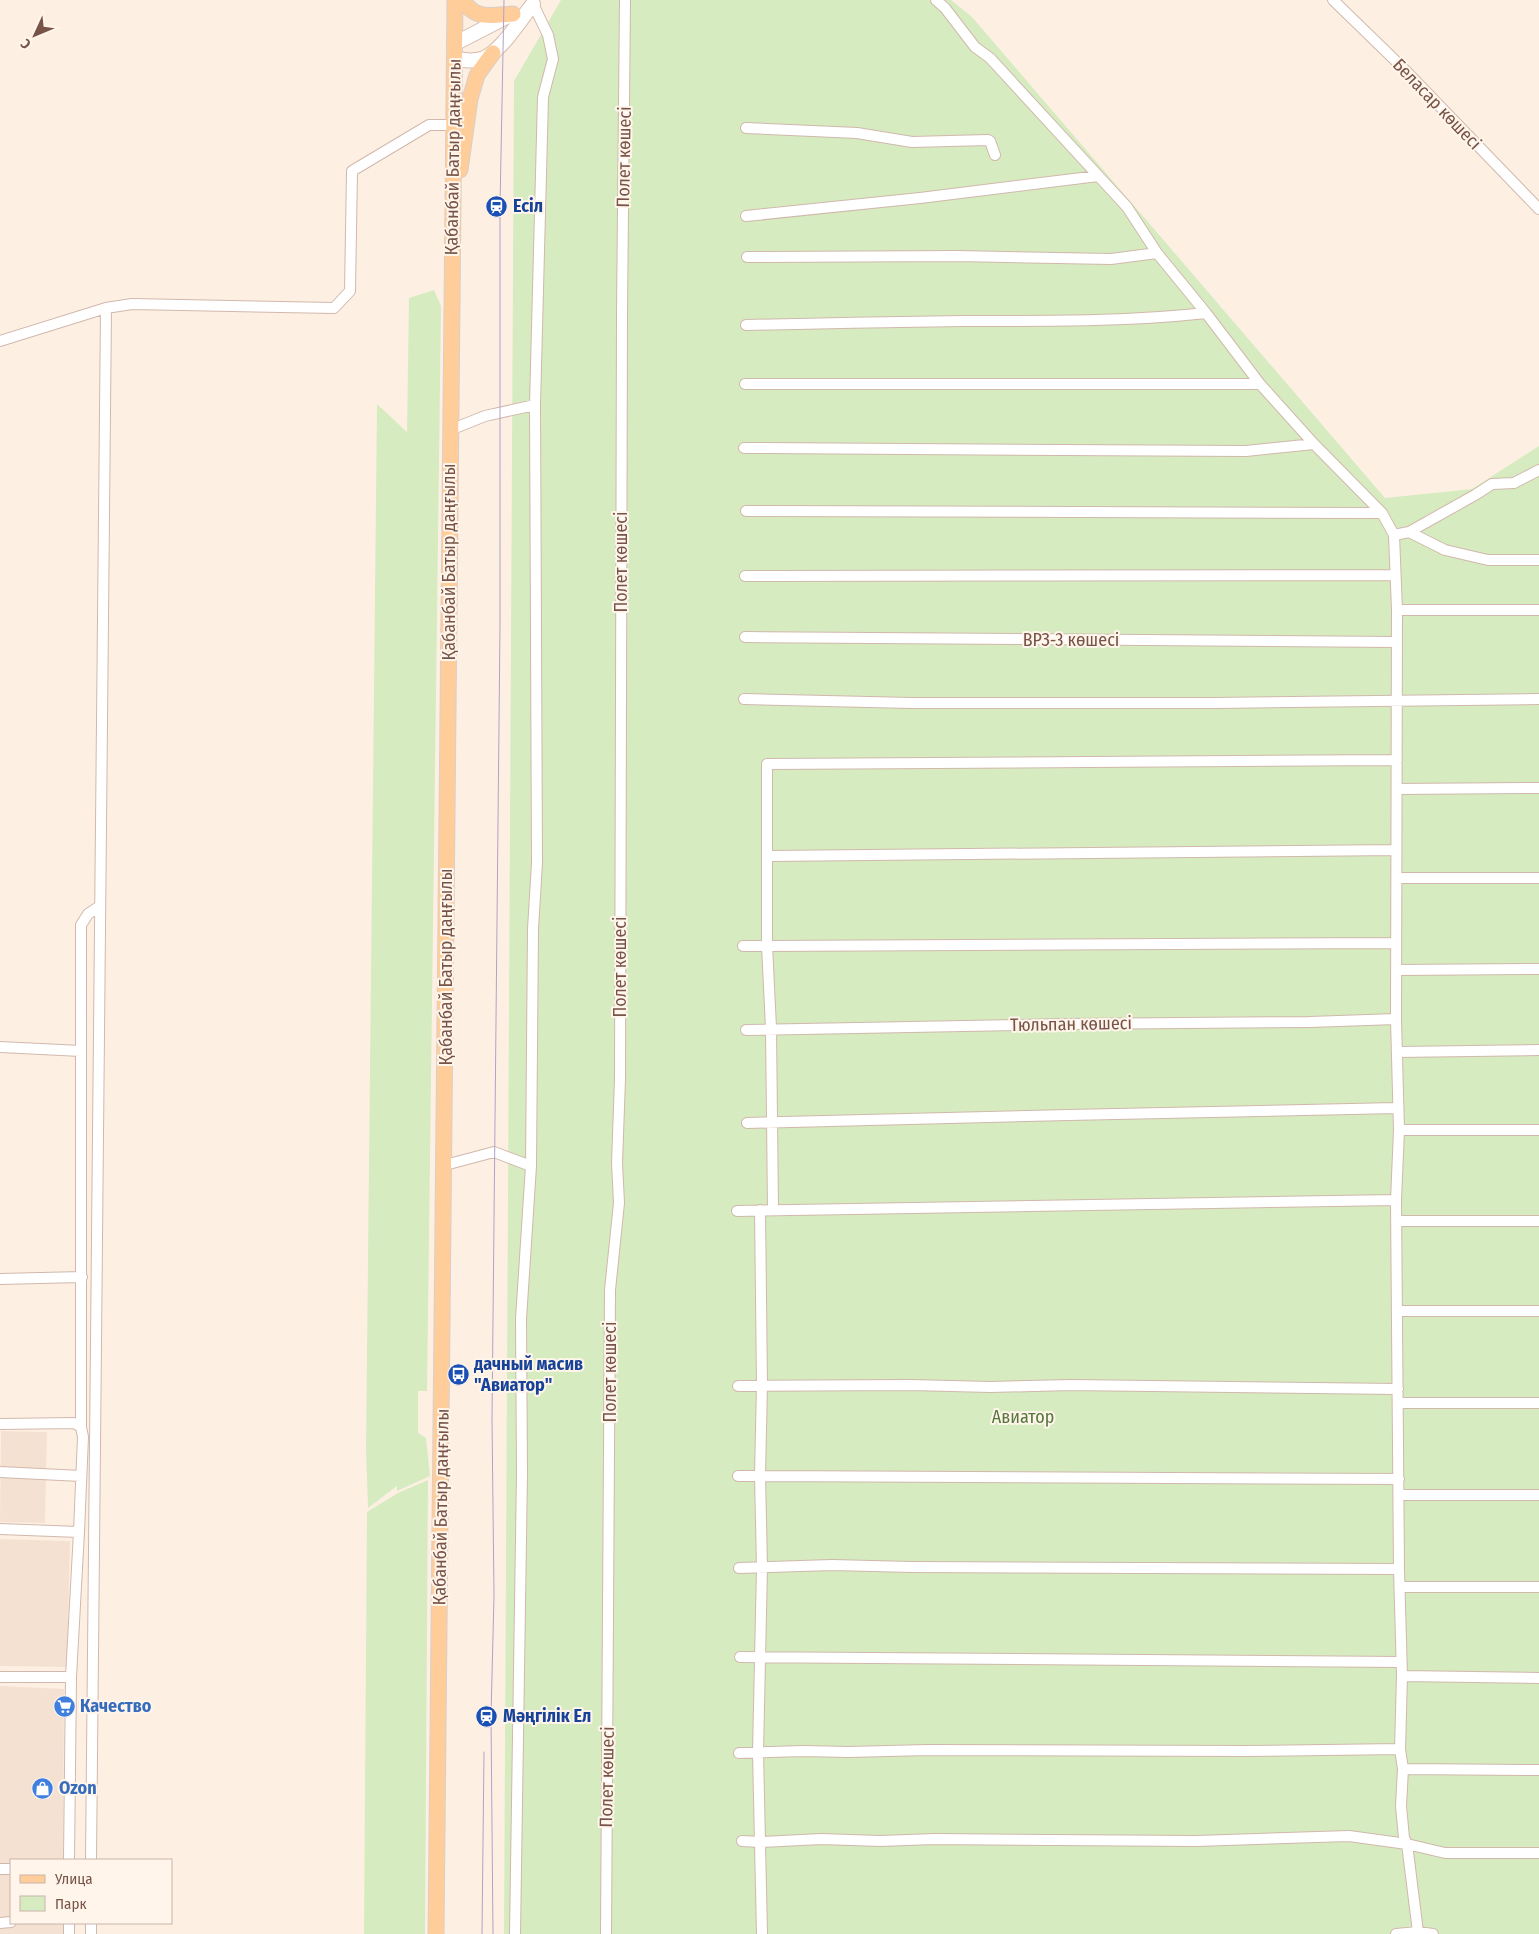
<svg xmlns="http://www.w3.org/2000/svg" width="1539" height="1934" font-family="'Fira Sans Condensed',sans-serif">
	<rect width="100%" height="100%" fill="#fdf0e3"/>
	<path fill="#f5e1d1" d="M1,1431L47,1432L45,1523L0,1522Z
		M0,1539L70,1541L67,1667L0,1666Z
		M0,1686L64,1689L63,1860H11V1923H63V1934H0Z"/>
	<path fill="#d7ebc1" d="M561,0H951L972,17L1385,498L1472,489L1539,446V1934H504L514,81Z
		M434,290L441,306L427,1391H418V1433L426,1438L430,1476L397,1491V1486L368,1508L366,1449L377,404L407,432L409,298Z
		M428,1480L425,1934H364L367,1512L398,1493Z"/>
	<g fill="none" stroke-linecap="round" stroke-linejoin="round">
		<defs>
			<path id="street" d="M936,0L945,8L975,47L990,58L1127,207L1157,253L1206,313L1260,384L1314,444L1382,513L1394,535L1397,610L1396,1019L1399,1130L1396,1200L1399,1569L1402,1676L1400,1749L1403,1769L1401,1806L1404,1838L1407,1844L1418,1932
				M1333,0L1404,69L1539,209
				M746,128L857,133L912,142L988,140L990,141L995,155
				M746,216L920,198L1098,176
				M747,257L958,256L1111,259L1157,253
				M746,325C818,323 891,322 963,321C1045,321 1124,322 1206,313
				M0,341L106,308
				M745,384H1260
				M450,430L485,416L535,405
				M744,448L1246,451L1314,444
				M746,511L1382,513
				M1409,532L1445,550L1488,560H1539
				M1394,535L1409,532L1475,495L1492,484L1514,483L1539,470
				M745,576L1395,575
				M1397,610H1539
				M745,637L1396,642
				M744,699L911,703H1216L1539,699
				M1397,789L1539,788
				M768,856L1396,850
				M1397,878H1539
				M743,946L1396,943
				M1397,970L1539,969
				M746,1030L1068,1024L1310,1022L1396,1019
				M0,1047L81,1051
				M1397,1052L1539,1050
				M747,1123L1068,1115L1397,1108
				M1399,1130H1539
				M445,1165L494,1152L531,1166
				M773,1209L771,1028L767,945V764L1397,760
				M760,1210L762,1385L760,1475L762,1567L758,1752L762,1934
				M737,1211L1396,1200
				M1397,1221H1539
				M0,1279L82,1277
				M1397,1311H1539
				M738,1386L910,1385L991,1387L1071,1385L1398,1389
				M1398,1403H1539
				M0,1424L74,1423L81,1427L83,1437L79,1532L0,1529
				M81,1427V925L88,914L100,906
				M0,1472L81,1476
				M738,1476L1399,1479
				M1400,1495H1539
				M739,1568L832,1565L911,1567L1399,1569
				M1400,1587H1539
				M740,1657L1401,1662
				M1402,1676L1539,1678
				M0,1677H71
				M739,1753L803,1751L848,1752L928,1750L1244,1751L1400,1749
				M1403,1769L1539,1770
				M742,1841L760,1842L821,1839L880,1841L934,1839L1196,1841L1349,1836L1407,1844L1445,1853H1539
				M69,1860L71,1677L79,1532
				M91,1860L106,308L132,304L334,308L350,291L352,171L429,125H452
				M0,1869H11
				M0,1923L11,1922
				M69,1923V1934
				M91,1934V1923
				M515,1934L522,1473L521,1319L531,1166L533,929L537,863L535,405L543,97L553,59L548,35L533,4
				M606,1934L610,1290L619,1203L617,1163L620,1079L622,314L625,0
				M1396,1934L1418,1932L1433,1934"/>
			<path id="secondary" d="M454,44L512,14
				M454,59C463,60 472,62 482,59C501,52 520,20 533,4"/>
			<path id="primary" d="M463,0C475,21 492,15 513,14
				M460,170L470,99L477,75L493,53
				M436,1934L455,0"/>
		</defs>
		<use href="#street" stroke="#d1b8ac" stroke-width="12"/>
		<use href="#secondary" stroke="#d7b9ab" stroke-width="16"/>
		<use href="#primary" stroke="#d9cfcc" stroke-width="17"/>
		<use href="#street" stroke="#fff" stroke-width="10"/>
		<use href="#secondary" stroke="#fff" stroke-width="14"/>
		<use href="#primary" stroke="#ffcd99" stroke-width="15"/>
		<path stroke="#b1a1c7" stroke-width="1" d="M482,1934L484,1752
			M493,1934L491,1716L494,1595L492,1419L500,624V206L504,0"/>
	</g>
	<defs>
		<symbol id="station-disc" viewBox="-11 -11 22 22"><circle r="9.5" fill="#1a4fb4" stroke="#fff5eb"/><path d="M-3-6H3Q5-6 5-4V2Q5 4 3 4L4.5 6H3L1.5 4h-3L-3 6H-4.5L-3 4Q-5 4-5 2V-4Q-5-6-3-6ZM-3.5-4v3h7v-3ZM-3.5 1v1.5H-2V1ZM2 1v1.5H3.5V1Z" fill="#fff"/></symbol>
		<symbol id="bus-disc" viewBox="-11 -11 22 22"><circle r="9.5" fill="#1a4fb4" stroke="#fff5eb"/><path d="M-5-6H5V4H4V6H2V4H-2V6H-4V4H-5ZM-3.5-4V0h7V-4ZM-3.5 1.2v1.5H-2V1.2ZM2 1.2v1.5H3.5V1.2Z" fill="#fff"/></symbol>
		<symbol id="supermarket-disc" viewBox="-11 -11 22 22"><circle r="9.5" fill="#3f7fe0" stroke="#fff5eb"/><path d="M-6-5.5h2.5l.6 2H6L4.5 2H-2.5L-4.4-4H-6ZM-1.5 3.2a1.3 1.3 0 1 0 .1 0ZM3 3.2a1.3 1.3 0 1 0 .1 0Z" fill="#fff"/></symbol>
		<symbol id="shop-disc" viewBox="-11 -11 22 22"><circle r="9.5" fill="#3f7fe0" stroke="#fff5eb"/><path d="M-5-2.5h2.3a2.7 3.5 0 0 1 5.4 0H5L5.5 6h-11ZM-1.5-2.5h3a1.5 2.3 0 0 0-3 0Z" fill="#fff"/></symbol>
	</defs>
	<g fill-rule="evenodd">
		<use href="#station-disc" x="484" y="194" width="25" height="25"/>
		<use href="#bus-disc" x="446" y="1362" width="25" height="25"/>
		<use href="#supermarket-disc" x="52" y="1694" width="25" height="25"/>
		<use href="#station-disc" x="474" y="1704" width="25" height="25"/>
		<use href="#shop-disc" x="30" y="1776" width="25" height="25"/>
	</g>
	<g text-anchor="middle" stroke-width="4" stroke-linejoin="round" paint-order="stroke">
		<g font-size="18" fill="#775348" stroke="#fff5eb">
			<text transform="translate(1437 104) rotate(46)" y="6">Беласар көшесі</text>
			<text transform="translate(453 157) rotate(-89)" y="6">Қабанбай Батыр даңғылы</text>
			<text transform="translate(624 157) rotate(-89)" y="6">Полет көшесі</text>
			<text transform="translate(449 562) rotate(-90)" y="6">Қабанбай Батыр даңғылы</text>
			<text transform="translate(621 562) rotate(-90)" y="6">Полет көшесі</text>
			<text x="1071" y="646">ВРЗ-3 көшесі</text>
			<text transform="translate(446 967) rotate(-90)" y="6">Қабанбай Батыр даңғылы</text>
			<text transform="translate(620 967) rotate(-90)" y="6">Полет көшесі</text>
			<text transform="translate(1071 1024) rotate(-1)" y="6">Тюльпан көшесі</text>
			<text transform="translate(610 1372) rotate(-90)" y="6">Полет көшесі</text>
			<text transform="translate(441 1507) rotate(-89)" y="6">Қабанбай Батыр даңғылы</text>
			<text transform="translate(607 1777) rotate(-89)" y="6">Полет көшесі</text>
		</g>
		<g font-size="18" font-weight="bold" fill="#164399" stroke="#fff5eb" text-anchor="start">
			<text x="513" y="212">Есіл</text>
			<text x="474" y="1370">дачный масив<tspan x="474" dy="21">"Авиатор"</tspan></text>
			<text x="503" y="1722">Мәңгілік Ел</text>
		</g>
		<g font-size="18" fill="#55773c" stroke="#fff5eb">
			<text x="1023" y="1423">Авиатор</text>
		</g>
		<g font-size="18" font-weight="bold" fill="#366cbe" stroke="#fff5eb" text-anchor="start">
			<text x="80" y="1712">Качество</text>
			<text x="59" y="1794">Ozon</text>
		</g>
	</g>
	<rect x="10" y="1859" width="162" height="65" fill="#fff5eb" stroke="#c9b4aa"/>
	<rect x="20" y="1875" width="25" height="8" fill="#ffcd99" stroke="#c9b4aa"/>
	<text x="55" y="1884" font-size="15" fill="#775348">Улица</text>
	<rect x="20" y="1896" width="25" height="15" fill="#d7ebc1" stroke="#c9b4aa"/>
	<text x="55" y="1909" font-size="15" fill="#775348">Парк</text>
	<g transform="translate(35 35) rotate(226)" stroke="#fff5eb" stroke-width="4" paint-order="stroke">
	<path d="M0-4L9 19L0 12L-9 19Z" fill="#775348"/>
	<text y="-8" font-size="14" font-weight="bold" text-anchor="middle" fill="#775348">С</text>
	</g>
</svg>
